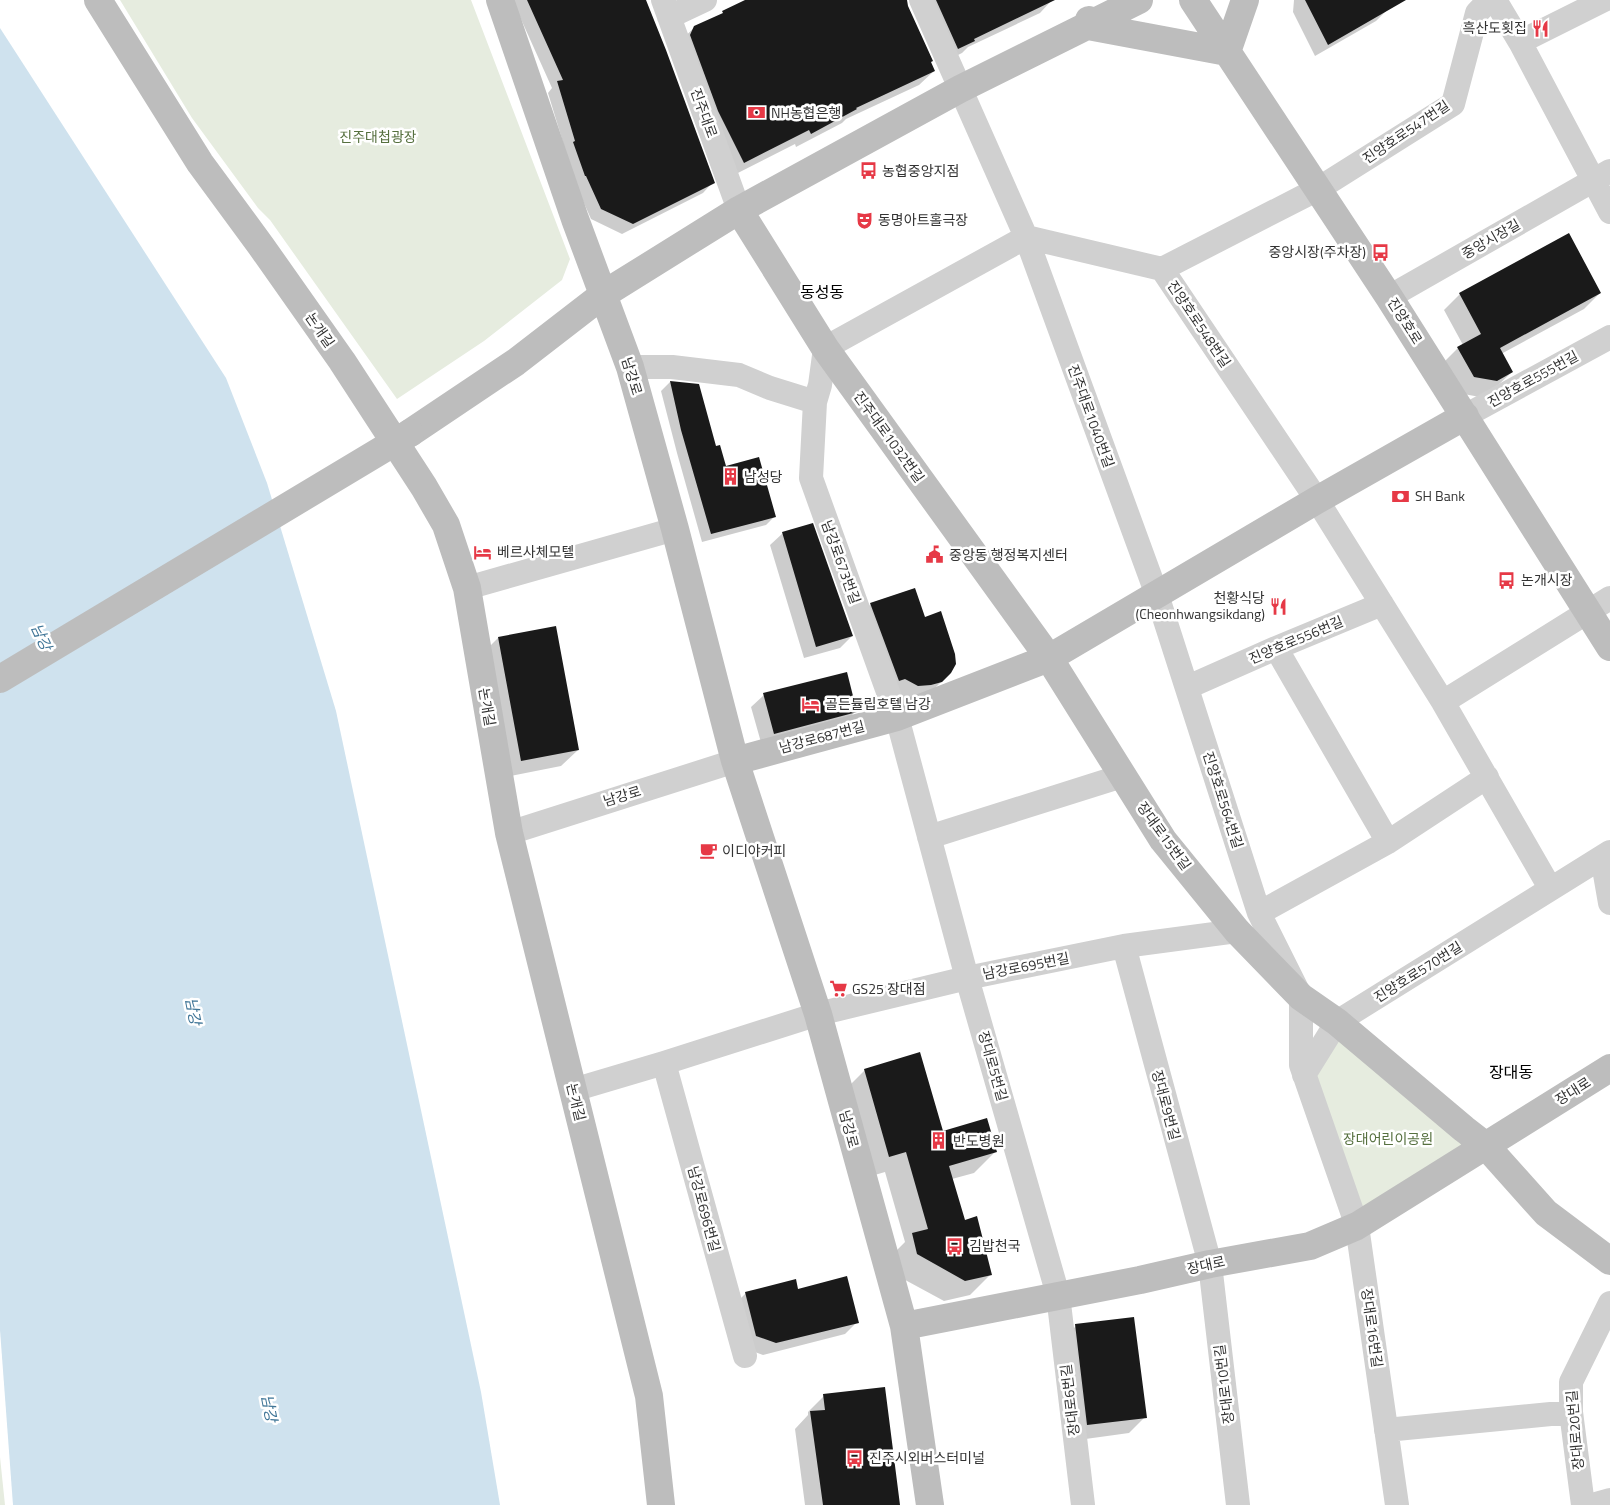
<svg xmlns="http://www.w3.org/2000/svg" width="1610" height="1505" font-family="'Titillium Web','Noto Sans KR',sans-serif">
	<rect width="100%" height="100%" fill="#fff"/>
	<path fill="#e6ecdf" d="M120,0H471L570,259L562,280L484,341L397,399L270,220L258,208L192,118Z
		M1337,1022L1486,1146L1357,1226L1304,1075Z
		M0,1457L5,1505H0Z"/>
	<path fill="#cfe2ee" d="M0,28L226,378L267,483L336,711L481,1392L500,1505H13L0,1330Z"/>
	<path fill="#0003" d="M503,0H645L713,182L703,193L622,234L591,219L576,185L548,93L552,88L520,17Z
		M748,0H897L934,71L919,85L846,119L842,123L796,147L795,144L730,177L680,41L695,27L720,15Z
		M914,0H1052L1040,13L968,47L962,53L946,61Z
		M1294,0H1382L1388,9L1376,21L1315,56L1293,12Z
		M1600,293L1584,309L1501,354L1512,372L1495,388L1480,397L1458,393L1442,364L1458,348L1463,345L1444,310L1460,294Z
		M670,382L698,385L715,448L725,468L775,516L766,525L702,542L677,453L661,391Z
		M783,533L852,636L840,648L804,658L770,545Z
		M871,604L924,618L950,673L925,698L902,702L855,620Z
		M498,638L578,750L561,766L505,777L482,654Z
		M764,695L856,711L844,723L762,746L751,707Z
		M865,1070L942,1132L995,1152L974,1173L952,1179L964,1221L991,1274L970,1295L944,1301L896,1275L892,1255L905,1242L885,1172L868,1177L844,1091Z
		M797,1290L857,1322L845,1334L763,1355L744,1348L734,1305L746,1293Z
		M1076,1326L1145,1417L1129,1433L1071,1441L1060,1342Z
		M824,1396L899,1505H805L795,1429L808,1415V1412Z"/>
	<path fill="#1a1a1a" d="M527,0H646L666,50L715,183L633,224L601,209L586,176H585L573,142L575,141L557,81L563,80Z
		M745,0H907L908,6L933,61L931,62L935,71L856,108L857,109L811,134L809,130L744,163L718,111L690,35L694,26L723,13L722,11Z
		M936,0H1055L974,39L975,41L958,49Z
		M1305,0H1406L1328,45Z
		M1569,233L1601,293L1500,348L1513,372L1497,381L1474,377L1457,347L1481,334L1459,293Z
		M670,381L699,384L716,446L720,445L726,466L759,457L776,517L711,534L681,430Z
		M813,523L853,636L816,647L782,532Z
		M915,588L925,617L941,611L955,654L956,664L951,673L942,682L931,685L918,686L905,679L899,681L870,603Z
		M556,626L579,750L521,761L498,637Z
		M847,672L857,712L774,734L763,693Z
		M920,1052L943,1131L987,1118L997,1152L949,1166L965,1220L977,1216L992,1275L965,1281L917,1254L912,1233L928,1229L906,1152L889,1157L864,1069Z
		M847,1276L859,1323L776,1343L756,1336L745,1292L796,1279L798,1289Z
		M1134,1317L1147,1418L1087,1425L1075,1324Z
		M885,1387L900,1505H823L810,1411L825,1410L823,1394Z"/>
	<g fill="none" stroke-linecap="round" stroke-linejoin="round">
		<path stroke="#d0d0d0" stroke-width="24" d="M663,0L739,210
			M921,0L1026,237L1157,595L1259,913L1301,997V1065L1357,1226L1397,1505
			M1495,0L1520,42L1610,212
			M669,17L705,0
			M1520,42L1604,0
			M1026,237L825,348L820,385L815,402L811,478L897,717L967,978L1058,1295L1083,1505
			M1026,237L1162,269
			M1162,269L1317,500L1443,702L1550,888
			M1162,269L1318,189L1453,104L1477,13L1489,0
			M1389,297L1610,171
			M630,367H672L739,375L770,388L815,402
			M1465,416L1610,337
			M467,588L675,529
			M1276,648L1388,842
			M1188,687L1276,648L1382,604
			M1443,702L1610,598
			M509,833L735,761
			M929,837L1122,776
			M1602,857L1610,903
			M1259,913L1388,842L1487,777
			M1124,946L1210,1264L1238,1505
			M664,1063L745,1356
			M1304,1075L1337,1022L1610,852
			M573,1090L664,1063L818,1014L967,978L1124,946L1237,931
			M1386,1430L1571,1412
			M1583,1505L1571,1412V1382L1610,1303
			M1592,1505L1610,1500"/>
		<path stroke="#bdbdbd" stroke-width="28" d="M98,0L200,163L261,246L342,361L424,487L446,525L467,588L509,833L649,1396L661,1505
			M500,0L575,219L630,367L675,529L735,761L818,1014L904,1326L930,1505
			M1193,0L1389,297L1610,647
			M1089,20L1088,26L1227,52L1245,0
			M739,210L825,348L1049,658L1163,840L1237,931L1301,997L1337,1022L1464,1129L1486,1146L1546,1213L1610,1261
			M410,433L516,362L604,294L739,210L960,89L1139,0
			M735,761L897,717L1049,658L1317,500L1465,416
			M904,1326L1140,1280L1210,1264L1310,1246L1357,1226L1610,1068"/>
		<path stroke="#bdbdbd" stroke-width="28" d="M0,679L410,433"/>
	</g>
	<defs>
		<symbol id="restaurant-bare" viewBox="-9 -9 18 18"><path d="M-5-6h1v4h1v-4h1v4h1v-4h1v5L-1.5 .5V6h-2V.5L-5-1ZM5-6V6H3V1.5H1.5Q1.5-4 5-6Z" fill="#e63946" stroke="#fff" stroke-width="2.5" paint-order="stroke"/></symbol>
		<symbol id="bank-bare" viewBox="-9 -9 18 18"><path d="M-6-4H6V4H-6ZM0-2.3a2.3 2.3 0 1 0 0 4.6a2.3 2.3 0 1 0 0-4.6Z" fill="#e63946" stroke="#fff" stroke-width="2.5" paint-order="stroke"/></symbol>
		<symbol id="bus-bare" viewBox="-9 -9 18 18"><path d="M-5-6H5V4H4V6H2V4H-2V6H-4V4H-5ZM-3.5-4V0h7V-4ZM-3.5 1.2v1.5H-2V1.2ZM2 1.2v1.5H3.5V1.2Z" fill="#e63946" stroke="#fff" stroke-width="2.5" paint-order="stroke"/></symbol>
		<symbol id="theatre-bare" viewBox="-9 -9 18 18"><path d="M-5-5.5Q0-4 5-5.5V0Q5 5 0 6Q-5 5-5 0ZM-3.3-2.5H-1v1.5H-3.3ZM1-2.5H3.3v1.5H1ZM-2.8 1Q0 5.5 2.8 1Z" fill="#e63946" stroke="#fff" stroke-width="2.5" paint-order="stroke"/></symbol>
		<symbol id="building-bare" viewBox="-9 -9 18 18"><path d="M-4-6H4V6H1V3H-1V6H-4ZM-2.5-4.3h1.7v1.8h-1.7ZM.8-4.3h1.7v1.8H.8ZM-2.5-1h1.7V.8h-1.7ZM.8-1h1.7V.8H.8Z" fill="#e63946" stroke="#fff" stroke-width="2.5" paint-order="stroke"/></symbol>
		<symbol id="hotel-bare" viewBox="-9 -9 18 18"><path d="M-6-4.5h1.5V1H6V5H4.5V3h-9V5H-6ZM-4 0a1.8 1.8 0 1 1 3.6 0ZM.5 0V-2.5h3Q6-2.5 6 0Z" fill="#e63946" stroke="#fff" stroke-width="2.5" paint-order="stroke"/></symbol>
		<symbol id="civic-bare" viewBox="-9 -9 18 18"><path d="M-.6-6.5H3V-4.5H.6V-3L4-1V1h2V6H-6V1h2V-1L-.6-3ZM-1.2 2.5V6h2.4V2.5Z" fill="#e63946" stroke="#fff" stroke-width="2.5" paint-order="stroke"/></symbol>
		<symbol id="cafe-bare" viewBox="-9 -9 18 18"><path d="M-5.5-4.5H6V0H3Q3 3.5 0 3.5H-2.5Q-5.5 3.5-5.5 0ZM3-3.2v2h1.7v-2ZM-6 4.5H4V6H-6Z" fill="#e63946" stroke="#fff" stroke-width="2.5" paint-order="stroke"/></symbol>
		<symbol id="supermarket-bare" viewBox="-9 -9 18 18"><path d="M-6-5.5h2.5l.6 2H6L4.5 2H-2.5L-4.4-4H-6ZM-1.5 3.2a1.3 1.3 0 1 0 .1 0ZM3 3.2a1.3 1.3 0 1 0 .1 0Z" fill="#e63946" stroke="#fff" stroke-width="2.5" paint-order="stroke"/></symbol>
	</defs>
	<g fill-rule="evenodd">
		<use href="#restaurant-bare" x="1528" y="16" width="25" height="25"/>
		<use href="#bank-bare" x="744" y="100" width="25" height="25"/>
		<use href="#bus-bare" x="856" y="158" width="25" height="25"/>
		<use href="#theatre-bare" x="852" y="208" width="25" height="25"/>
		<use href="#bus-bare" x="1368" y="240" width="25" height="25"/>
		<use href="#building-bare" x="718" y="464" width="25" height="25"/>
		<use href="#bank-bare" x="1388" y="484" width="25" height="25"/>
		<use href="#hotel-bare" x="470" y="540" width="25" height="25"/>
		<use href="#civic-bare" x="922" y="542" width="25" height="25"/>
		<use href="#bus-bare" x="1494" y="568" width="25" height="25"/>
		<use href="#restaurant-bare" x="1266" y="594" width="25" height="25"/>
		<use href="#hotel-bare" x="798" y="692" width="25" height="25"/>
		<use href="#cafe-bare" x="696" y="838" width="25" height="25"/>
		<use href="#supermarket-bare" x="826" y="976" width="25" height="25"/>
		<use href="#building-bare" x="926" y="1128" width="25" height="25"/>
		<use href="#bus-bare" x="942" y="1234" width="25" height="25"/>
		<use href="#bus-bare" x="842" y="1446" width="25" height="25"/>
	</g>
	<g text-anchor="middle" stroke-width="5" stroke-linejoin="round" paint-order="stroke">
		<g font-size="14" fill="#333" stroke="#fff" text-anchor="start">
			<text x="1527" y="33" text-anchor="end">흑산도횟집</text>
			<text x="771" y="118">NH농협은행</text>
			<text x="882" y="176">농협중앙지점</text>
			<text x="878" y="225">동명아트홀극장</text>
			<text x="1366" y="257" text-anchor="end">중앙시장(주차장)</text>
			<text x="744" y="482">남성당</text>
			<text x="1415" y="501">SH Bank</text>
			<text x="497" y="557">베르사체모텔</text>
			<text x="949" y="560">중앙동 행정복지센터</text>
			<text x="1521" y="585">논개시장</text>
			<text x="1265" y="603" text-anchor="end">천황식당<tspan x="1265" dy="16">(Cheonhwangsikdang)</tspan></text>
			<text x="825" y="709">골든튤립호텔 남강</text>
			<text x="722" y="856">이디야커피</text>
			<text x="852" y="994">GS25 장대점</text>
			<text x="953" y="1146">반도병원</text>
			<text x="969" y="1251">김밥천국</text>
			<text x="869" y="1463">진주시외버스터미널</text>
		</g>
		<g font-size="14" fill="#333" stroke="#fff">
			<text transform="translate(704 113) rotate(70)" y="5">진주대로</text>
			<text transform="translate(1406 132) rotate(-34)" y="5">진양호로547번길</text>
			<text transform="translate(1491 239) rotate(-30)" y="5">중앙시장길</text>
			<text transform="translate(1405 321) rotate(58)" y="5">진양호로</text>
			<text transform="translate(1199 324) rotate(56)" y="5">진양호로548번길</text>
			<text transform="translate(320 330) rotate(55)" y="5">논개길</text>
			<text transform="translate(632 376) rotate(73)" y="5">남강로</text>
			<text transform="translate(1533 379) rotate(-29)" y="5">진양호로555번길</text>
			<text transform="translate(1091 416) rotate(70)" y="5">진주대로1040번길</text>
			<text transform="translate(889 437) rotate(54)" y="5">진주대로1032번길</text>
			<text transform="translate(841 562) rotate(70)" y="5">남강로673번길</text>
			<text transform="translate(1296 640) rotate(-23)" y="5">진양호로556번길</text>
			<text transform="translate(487 707) rotate(80)" y="5">논개길</text>
			<text transform="translate(822 737) rotate(-15)" y="5">남강로687번길</text>
			<text transform="translate(622 796) rotate(-17)" y="5">남강로</text>
			<text transform="translate(1223 800) rotate(72)" y="5">진양호로564번길</text>
			<text transform="translate(1164 836) rotate(54)" y="5">장대로15번길</text>
			<text transform="translate(1026 966) rotate(-11)" y="5">남강로695번길</text>
			<text transform="translate(1418 972) rotate(-32)" y="5">진양호로570번길</text>
			<text transform="translate(993 1066) rotate(74)" y="5">장대로5번길</text>
			<text transform="translate(1573 1091) rotate(-32)" y="5">장대로</text>
			<text transform="translate(576 1102) rotate(76)" y="5">논개길</text>
			<text transform="translate(1166 1105) rotate(75)" y="5">장대로9번길</text>
			<text transform="translate(849 1129) rotate(75)" y="5">남강로</text>
			<text transform="translate(704 1209) rotate(75)" y="5">남강로696번길</text>
			<text transform="translate(1206 1265) rotate(-12)" y="5">장대로</text>
			<text transform="translate(1372 1328) rotate(82)" y="5">장대로16번길</text>
			<text transform="translate(1224 1384) rotate(-97)" y="5">장대로10번길</text>
			<text transform="translate(1070 1400) rotate(-97)" y="5">장대로6번길</text>
			<text transform="translate(1575 1430) rotate(-95)" y="5">장대로20번길</text>
		</g>
		<g font-size="14" fill="#56703f" stroke="#fff">
			<text x="378" y="142">진주대첩광장</text>
			<text x="1388" y="1144">장대어린이공원</text>
		</g>
		<g font-size="15" font-style="italic" fill="#3f7597" stroke="#fff">
			<text transform="translate(41 637) rotate(65)" y="5">남강</text>
			<text transform="translate(193 1011) rotate(79)" y="5">남강</text>
			<text transform="translate(269 1408) rotate(79)" y="5">남강</text>
		</g>
		<g font-size="16" fill="#000" stroke="#fff">
			<text x="822" y="298">동성동</text>
			<text x="1511" y="1078">장대동</text>
		</g>
	</g>
</svg>
